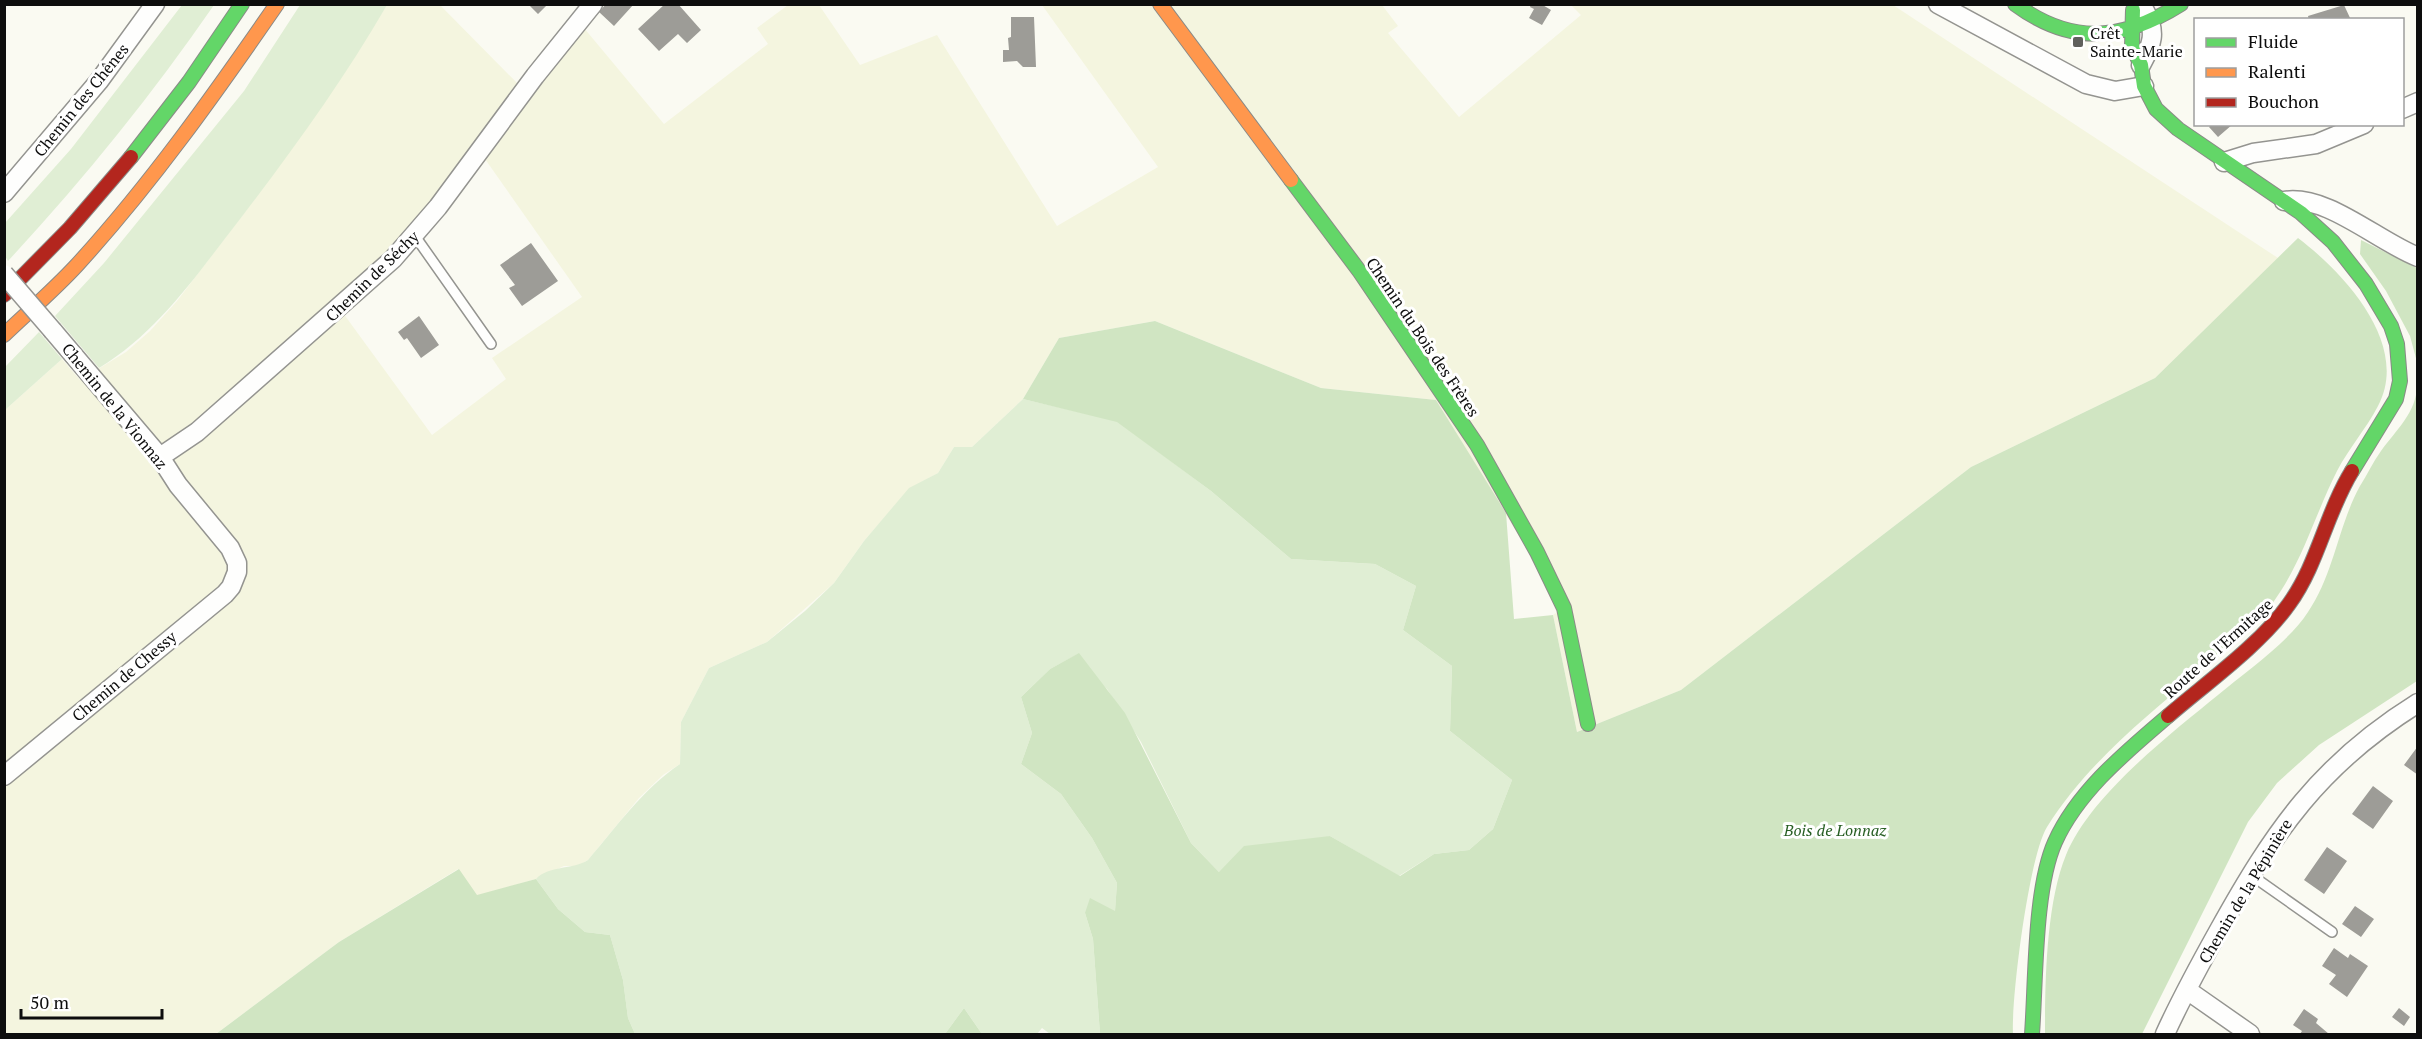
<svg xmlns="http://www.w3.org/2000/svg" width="2422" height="1039" font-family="'PT Serif',serif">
	<rect width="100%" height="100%" fill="#fafaf2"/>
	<path fill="#f4f5df" d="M387,5H440L519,85L430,205L381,260L335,302L432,435L506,379L492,358L582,297L485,159L584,28L664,124L768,44L757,28L788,5H819L860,65L937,35L1057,226L1158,167L1042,5H1382L1398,26L1388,33L1459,117L1581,15L1571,5H1893L2278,258L2155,378L1971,467L1681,690L1577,732L1553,615L1563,608L1436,400L1321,388L1155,321L1059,338L1023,399L972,447H954L938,473L909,489L864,541L834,583L767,642L709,668L681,722L680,764L663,775L639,798L588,860L578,866H564L536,879L477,896L458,869L339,942L216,1034H5V410L62,359L80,380L126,352L150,331L177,301L264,187L330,94Z"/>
	<path fill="#e0eed4" d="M182,5H214C152,95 83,180 8,261L5,256V223L71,149Z
		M300,5H387C343,81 290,154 237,223C195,277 158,332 99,368L55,316L104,263L244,91Z
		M39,332L62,359L5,410V367Z
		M1023,399L1117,421L1211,491L1291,559L1375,564L1416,586L1403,630L1452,666L1450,731L1512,780L1493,829L1469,850L1434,854L1399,876L1330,836L1219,872L1191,843L1141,742L1107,689L1098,681L1078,654L1050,669L1021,697L1032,733L1021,764L1061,794L1092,838L1117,883L1115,912L1085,913L1093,939L1100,1034H1050L1042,1028L1037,1034H982L964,1008L945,1034H635L628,1018L623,980L610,935L585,932L558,909L536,879C549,865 573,870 588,860C617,826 643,789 680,764L681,722L709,668L767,642L805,611L834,583L864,541L909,488L938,473L954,447H972Z"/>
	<path fill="#d0e5c2" d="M2298,238C2343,272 2411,344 2378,406C2366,429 2349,448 2337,471C2310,525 2299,577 2256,623C2240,641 2217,657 2198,673C2144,718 2085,766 2047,827C2029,856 2011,998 2013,1034H1100L1093,939L1085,913L1090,898L1115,911L1117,883L1092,838L1061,794L1021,764L1032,733L1021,697L1050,669L1079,653L1125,713L1191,843L1219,872L1244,846L1330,836L1400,876L1434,854L1469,850L1493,829L1512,780L1450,731L1452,666L1403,630L1416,586L1375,564L1291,559L1211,491L1117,422L1023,399L1059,338L1155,321L1321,388L1436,400L1506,513L1514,619L1553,615L1577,732L1681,690L1971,467L2155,378Z
		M2361,240L2417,268V362L2410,336L2386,291L2360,254Z
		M2417,385V681L2319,745L2277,783L2248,822L2142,1034H2045C2045,982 2046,904 2066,855C2090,796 2169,735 2218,695C2246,671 2288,643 2308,612C2334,574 2338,526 2360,486C2367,475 2373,462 2381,451C2396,430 2417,412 2417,385Z
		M459,869L477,895L536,879L558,909L585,932L610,935L623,980L628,1018L635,1034H216L339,942Z
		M964,1008L982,1034H945Z"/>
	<path fill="#9d9c97" d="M528,4H548L538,14Z
		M606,4H634L614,26L599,12Z
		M665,4H678L701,30L687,43L678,34L659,51L638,29Z
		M1531,4H1541L1551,10L1542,25L1529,18L1534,9L1530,7Z
		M2344,5L2351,20H2309L2308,16Z
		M1011,17H1034L1036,67H1023L1017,61L1003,62V50H1009L1008,38L1011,37Z
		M2212,124H2233L2218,137L2209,127Z
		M531,243L558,281L522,306L509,288L515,285L500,265Z
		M419,316L439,345L421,358L407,338L404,340L398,332Z
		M2418,746V775L2404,765Z
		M2373,786L2393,801L2373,829L2352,814Z
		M2327,847L2347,861L2324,894L2304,880Z
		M2355,906L2374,919L2361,937L2342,924Z
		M2334,948L2348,958L2350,954L2368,966L2347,997L2329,984L2336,975L2322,966Z
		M2399,1008L2410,1017L2404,1026L2392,1017Z
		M2304,1009L2318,1019L2316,1023L2329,1034H2300L2302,1031L2293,1025Z"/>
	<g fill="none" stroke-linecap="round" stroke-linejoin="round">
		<defs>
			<path id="lane" d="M415,236L491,344
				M2251,875L2332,932"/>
			<path id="street" d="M1938,4L2086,84L2115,91L2144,86
				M2141,65C2152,45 2157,32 2145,11
				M2402,109L2418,102
				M2224,162L2253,153L2316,144L2364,124
				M4,193L99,81L155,4
				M2284,201C2327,194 2377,241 2418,257
				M160,457L197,432L393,259L438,207L535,76L593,4
				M4,776L225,594L231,587L237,572V563L230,548L178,485L160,457L53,331
				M2187,990L2250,1034
				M2165,1034C2181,999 2200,964 2219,930C2274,831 2320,764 2418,703"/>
			<path id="fast" d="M2015,4C2072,46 2122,41 2181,4
				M2133,10L2132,46L2141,65L2144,86L2156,109L2178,129L2301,213L2333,242L2366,284L2391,326L2397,344L2400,381L2396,399L2352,471
				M131,157L189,82L242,4
				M1291,180L1360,272L1477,445L1537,552L1564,608L1588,724
				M2032,1034C2036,981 2034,889 2055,842C2078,791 2126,752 2168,716"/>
			<path id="slow" d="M1160,4L1291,180
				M4,335C28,312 54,290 77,265C151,184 214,95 277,4"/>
			<path id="jam" d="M4,295L70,228L131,157
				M2168,716C2205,684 2261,644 2289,604C2318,564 2326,513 2352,471"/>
		</defs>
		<use href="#lane" stroke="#949490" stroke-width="12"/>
		<use href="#street" stroke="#949490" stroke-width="21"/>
		<use href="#fast" stroke="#8a8a87" stroke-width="16"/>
		<use href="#slow" stroke="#8a8a87" stroke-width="16"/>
		<use href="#jam" stroke="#8a8a87" stroke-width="16"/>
		<use href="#lane" stroke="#fefefd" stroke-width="9"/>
		<use href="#street" stroke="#fefefd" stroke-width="18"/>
		<use href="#fast" stroke="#63d668" stroke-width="14"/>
		<use href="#slow" stroke="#ff974d" stroke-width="14"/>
		<use href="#jam" stroke="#b3261e" stroke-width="14"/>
		<defs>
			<path id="street-bridge" d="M4,274L53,331"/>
		</defs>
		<use href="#street-bridge" stroke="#949490" stroke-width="21" stroke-linecap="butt"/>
		<use href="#street-bridge" stroke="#fefefd" stroke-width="18"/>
	</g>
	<rect fill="#60605d" stroke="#fff" stroke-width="2" x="2072" y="36" width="12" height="12" rx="3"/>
	<g text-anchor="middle" stroke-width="6" stroke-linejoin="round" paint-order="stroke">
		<g font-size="16" fill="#0d0d0d" stroke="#fff" text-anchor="start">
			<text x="2090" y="39">Crêt<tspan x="2090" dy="18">Sainte-Marie</tspan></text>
		</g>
		<g font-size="16" fill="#0d0d0d" stroke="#fff">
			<text transform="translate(81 100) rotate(-51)" y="6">Chemin des Chênes</text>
			<text transform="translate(372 276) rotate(-44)" y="6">Chemin de Séchy</text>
			<text transform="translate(1423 337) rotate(56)" y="6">Chemin du Bois des Frères</text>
			<text transform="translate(115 406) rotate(51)" y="6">Chemin de la Vionnaz</text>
			<text transform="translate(2218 648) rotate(-42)" y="6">Route de l'Ermitage</text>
			<text transform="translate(124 676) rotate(-40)" y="6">Chemin de Chessy</text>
			<text transform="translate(2245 891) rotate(-59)" y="6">Chemin de la Pépinière</text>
		</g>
		<g font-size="16" font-style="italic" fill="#275e23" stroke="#fff">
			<text x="1835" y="836">Bois de Lonnaz</text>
		</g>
	</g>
	<rect width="2422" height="1039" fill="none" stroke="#0d0d0d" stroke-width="12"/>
	<rect x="2194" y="18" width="210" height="108" fill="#ffffff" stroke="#9e9e9e" stroke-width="1.5"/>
	<rect x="2206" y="38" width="30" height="9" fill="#63d668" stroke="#9e9e9e" stroke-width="1.5"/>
	<text x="2248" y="48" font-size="18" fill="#0d0d0d">Fluide</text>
	<rect x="2206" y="68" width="30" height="9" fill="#ff974d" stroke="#9e9e9e" stroke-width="1.5"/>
	<text x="2248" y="78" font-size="18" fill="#0d0d0d">Ralenti</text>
	<rect x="2206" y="98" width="30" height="9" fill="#b3261e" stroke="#9e9e9e" stroke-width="1.5"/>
	<text x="2248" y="108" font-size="18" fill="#0d0d0d">Bouchon</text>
	<path d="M21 1009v9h141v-9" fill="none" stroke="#0d0d0d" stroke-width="3"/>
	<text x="30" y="1009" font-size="18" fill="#0d0d0d" stroke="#ffffff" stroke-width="4.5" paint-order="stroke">50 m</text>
</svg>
